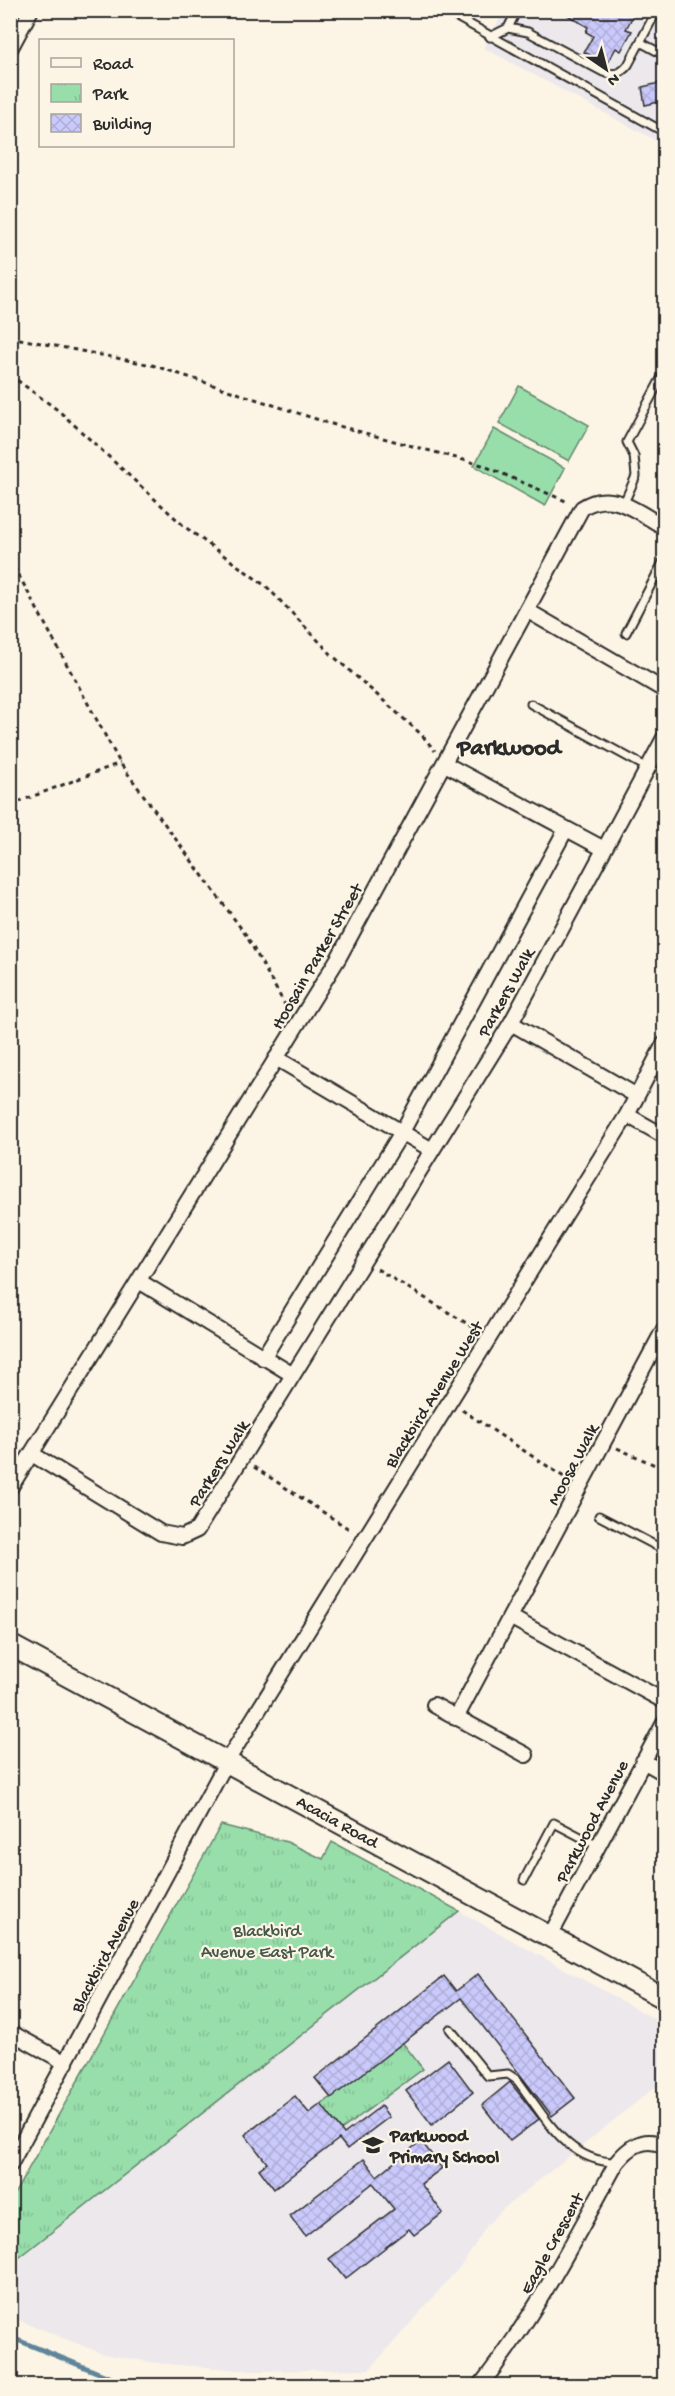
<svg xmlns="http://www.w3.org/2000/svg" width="675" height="2396" font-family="'Gochi Hand',sans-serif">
	<defs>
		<pattern id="park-tufts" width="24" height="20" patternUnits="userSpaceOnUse" patternTransform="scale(1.5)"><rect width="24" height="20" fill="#98deab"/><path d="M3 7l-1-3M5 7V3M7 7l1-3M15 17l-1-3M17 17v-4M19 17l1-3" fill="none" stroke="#83bf93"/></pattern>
		<pattern id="building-cross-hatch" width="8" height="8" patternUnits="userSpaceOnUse" patternTransform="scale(1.5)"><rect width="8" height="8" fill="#cac9fb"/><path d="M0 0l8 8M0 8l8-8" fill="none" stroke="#aeadd7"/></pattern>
	</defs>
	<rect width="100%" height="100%" fill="#fcf5e5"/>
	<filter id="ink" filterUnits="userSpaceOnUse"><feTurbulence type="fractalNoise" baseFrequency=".0167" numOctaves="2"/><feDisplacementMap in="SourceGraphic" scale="12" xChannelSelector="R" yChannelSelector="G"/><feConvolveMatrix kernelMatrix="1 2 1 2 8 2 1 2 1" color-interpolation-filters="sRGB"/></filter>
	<g filter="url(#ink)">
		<path fill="#ede8ec" d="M504,11H664V145L484,48Z
			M459,1911L664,2024V2080L502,2210L487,2225L465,2261L370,2369L252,2371L156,2363L103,2354L11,2317V2264Z"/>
		<path fill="#98deab" stroke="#62846b" stroke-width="1.5" d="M519,386L589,425L569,461L499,423Z
			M494,429L565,468L545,506L474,466Z"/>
		<path fill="url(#park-tufts)" stroke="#62846b" stroke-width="1.5" d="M221,1825L287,1842L323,1859L332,1842L459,1911L11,2264V2200Z
			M402,2042L423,2069L341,2130L321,2105Z"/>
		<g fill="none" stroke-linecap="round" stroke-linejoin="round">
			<path stroke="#61859b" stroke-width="5" d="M10,2337L131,2386"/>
		</g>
		<path fill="url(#building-cross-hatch)" stroke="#2b2b2b" stroke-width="1.5" d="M559,10H636L626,29L632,31L621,51L616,48L607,64L584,52L593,36L586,32L588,27Z
			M664,82V101L645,105L642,87Z
			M478,1974L575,2098L552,2116L461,1998L331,2098L315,2078L444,1976L456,1991Z
			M448,2059L473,2092L432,2125L406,2091Z
			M510,2082L539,2119L510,2141L482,2105Z
			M295,2096L309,2113L321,2104L344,2134L381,2106L389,2117L347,2149L339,2139L274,2189L259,2169L267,2163L245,2135Z
			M421,2141L442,2168L421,2184L443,2213L414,2235L409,2229L345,2279L329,2259L394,2209L373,2183L305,2236L290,2216L364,2159L377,2176Z"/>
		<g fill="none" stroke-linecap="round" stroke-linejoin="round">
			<defs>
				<path id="lane" d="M444,10L664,132
					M650,10L664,16
					M508,28L517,10
					M490,37L508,28L528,32L603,72C613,76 622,73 628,65L655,14
					M640,42L664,55
					M623,505L636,476L634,456L627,442L664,373
					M626,633L664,560
					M531,704L648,768
					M599,1516L664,1550
					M524,1880L554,1823L598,1846
					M450,2029L488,2076L508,2074L517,2080C545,2116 567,2163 617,2162"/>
				<path id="street" d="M10,49L31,10
					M528,611L664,690
					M445,764L604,849
					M511,1023L637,1096
					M276,1058L432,1150
					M627,1115L664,1136
					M139,1281L293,1375
					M263,1358L402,1132L566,829
					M32,1454L161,1533L182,1537L197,1530L511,1023L664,738
					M10,1488L339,957L582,508C611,488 637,512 664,527
					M510,1617L664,1701
					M434,1705L526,1755
					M456,1718L664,1329
					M643,1761L664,1773
					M550,1936L664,1723
					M10,2032L66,2063
					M10,2165L227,1761L627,1115L664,1044
					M480,2386C535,2316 575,2239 617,2162C630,2146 645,2136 664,2146"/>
				<path id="secondary" d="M10,1645L664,1998"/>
			</defs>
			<use href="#lane" stroke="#2b2b2b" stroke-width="11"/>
			<use href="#street" stroke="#2b2b2b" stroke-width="18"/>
			<use href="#secondary" stroke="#2b2b2b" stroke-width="24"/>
			<path stroke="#2b2b2b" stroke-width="3" stroke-dasharray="4.5 4.5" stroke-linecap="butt" d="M10,337L152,365L328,423L482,465L568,502
				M10,375L59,411L185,527L267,587L332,655L421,734L435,751
				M10,559L120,763L246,935L289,1012
				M10,805L120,763
				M377,1269L476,1329
				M462,1410L567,1479
				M617,1448L664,1469
				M254,1467L352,1531"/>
			<use href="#lane" stroke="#fcf5e5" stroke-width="7"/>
			<use href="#street" stroke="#fcf5e5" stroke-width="14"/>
			<use href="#secondary" stroke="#fcf5e5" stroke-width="20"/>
		</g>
	</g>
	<defs>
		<symbol id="school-bare" viewBox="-9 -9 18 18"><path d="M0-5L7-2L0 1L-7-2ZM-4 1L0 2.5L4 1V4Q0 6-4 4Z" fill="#2b2b2b" stroke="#fcf5e5" stroke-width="2.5" paint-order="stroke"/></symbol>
	</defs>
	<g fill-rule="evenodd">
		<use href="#school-bare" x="358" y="2130" width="30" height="30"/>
	</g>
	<g text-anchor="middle" stroke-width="4.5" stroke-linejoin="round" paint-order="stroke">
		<g font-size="18" fill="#2b2b2b" stroke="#fcf5e5">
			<text transform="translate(316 956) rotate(-60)" y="6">Hoosain Parker Street</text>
			<text transform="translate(505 992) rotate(-61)" y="6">Parkers Walk</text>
			<text transform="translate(433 1394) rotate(-58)" y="6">Blackbird Avenue West</text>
			<text transform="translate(218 1463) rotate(-58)" y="6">Parkers Walk</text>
			<text transform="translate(572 1464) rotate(-62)" y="6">Moosa Walk</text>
			<text transform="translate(338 1821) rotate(29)" y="6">Acacia Road</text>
			<text transform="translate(591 1821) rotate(-62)" y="6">Parkwood Avenue</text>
			<text transform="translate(104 1955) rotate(-62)" y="6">Blackbird Avenue</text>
			<text transform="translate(551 2243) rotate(-61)" y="6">Eagle Crescent</text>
		</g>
		<g font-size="18" fill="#46584b" stroke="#fcf5e5">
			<text x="267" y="1936">Blackbird<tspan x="267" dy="21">Avenue East Park</tspan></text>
		</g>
		<g font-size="18" font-weight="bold" fill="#2b2b2b" stroke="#fcf5e5" text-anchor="start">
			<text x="390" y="2141">Parkwood<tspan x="390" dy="21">Primary School</tspan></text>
		</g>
		<g font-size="24" font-weight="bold" fill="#2b2b2b" stroke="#fcf5e5">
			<text x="509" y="754">Parkwood</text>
		</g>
	</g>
	<rect width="675" height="2396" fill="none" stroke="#fcf5e5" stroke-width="36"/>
	<rect x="18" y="18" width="639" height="2360" fill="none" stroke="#2b2b2b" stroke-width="2" filter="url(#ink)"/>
	<rect x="39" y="39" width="195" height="108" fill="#fcf5e5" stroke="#a8a49b" stroke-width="1.5"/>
	<rect x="51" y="58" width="30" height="9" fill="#fcf5e5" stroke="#a8a49b" stroke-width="1.5"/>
	<text x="93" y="69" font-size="18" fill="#2b2b2b">Road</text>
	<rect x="51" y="84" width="30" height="18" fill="url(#park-tufts)" stroke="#a8a49b" stroke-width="1.5"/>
	<text x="93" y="99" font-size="18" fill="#2b2b2b">Park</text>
	<rect x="51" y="114" width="30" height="18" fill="url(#building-cross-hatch)" stroke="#a8a49b" stroke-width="1.5"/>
	<text x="93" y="129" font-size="18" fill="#2b2b2b">Building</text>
	<g transform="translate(606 69) rotate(145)" stroke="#fcf5e5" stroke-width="4.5" paint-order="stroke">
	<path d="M0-4.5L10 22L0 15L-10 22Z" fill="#2b2b2b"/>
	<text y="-9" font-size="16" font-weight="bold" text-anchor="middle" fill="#2b2b2b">N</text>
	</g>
</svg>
